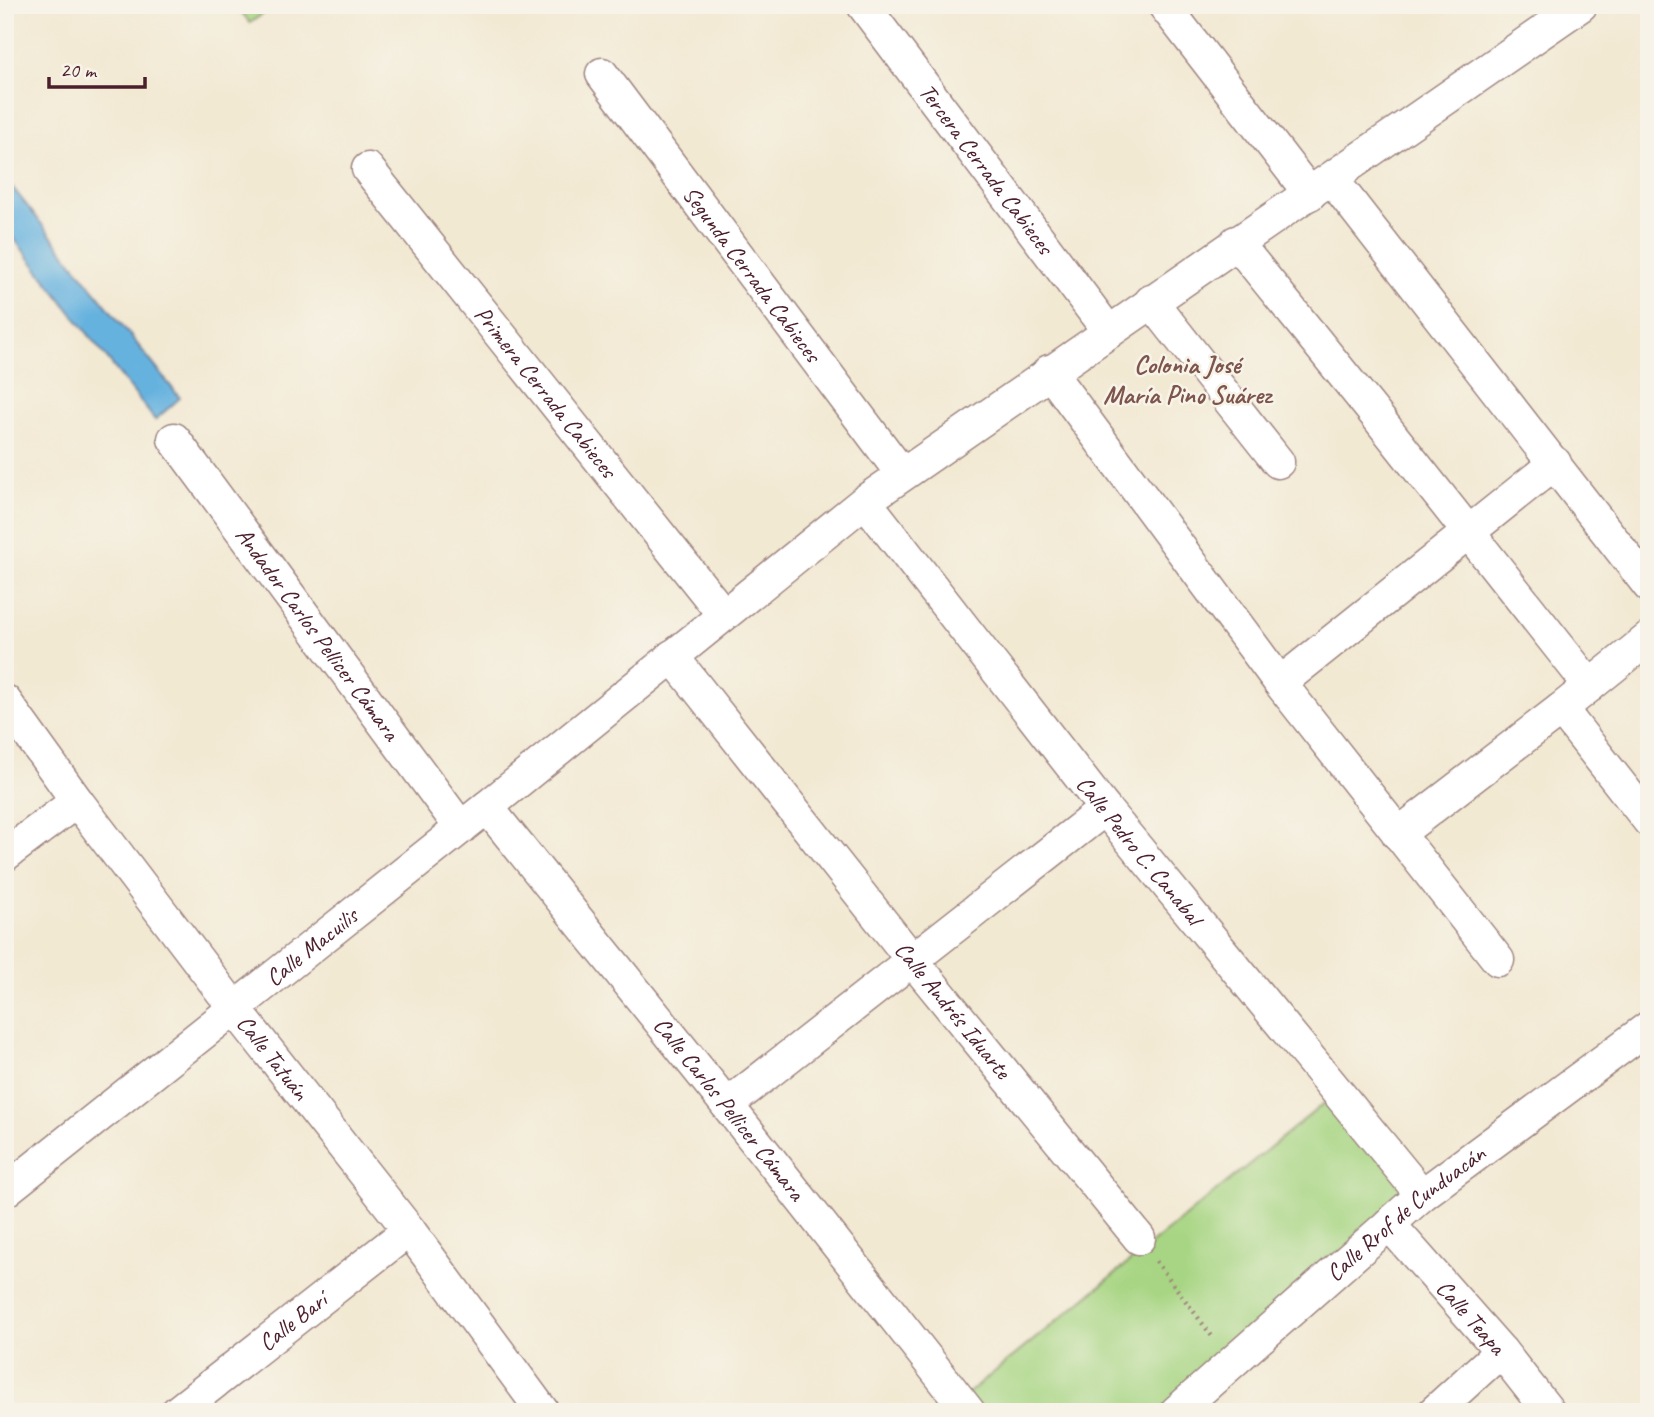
<svg xmlns="http://www.w3.org/2000/svg" width="1654" height="1417" font-family="Caveat,sans-serif">
	<rect width="100%" height="100%" fill="#f7f3e8"/>
	<filter id="ink" filterUnits="userSpaceOnUse"><feTurbulence type="fractalNoise" baseFrequency=".0143" numOctaves="2"/><feDisplacementMap in="SourceGraphic" scale="14" xChannelSelector="R" yChannelSelector="G"/><feConvolveMatrix kernelMatrix="1 2 1 2 8 2 1 2 1" color-interpolation-filters="sRGB"/></filter>
	<filter id="wash" filterUnits="userSpaceOnUse"><feTurbulence type="fractalNoise" baseFrequency=".00686" numOctaves="4" result="noise"/><feDisplacementMap in="SourceGraphic" scale="28" xChannelSelector="R" yChannelSelector="G"/><feGaussianBlur stdDeviation="1.57" result="paint"/><feColorMatrix in="noise" values="0 0 0 0 0 0 0 0 0 0 0 0 0 0 0 0 0 1.4 0 .05"/><feComposite in="paint" operator="in"/></filter>
	<g filter="url(#wash)">
		<rect width="100%" height="100%" fill="#f2e9d3"/>
		<path fill="#a7d583" stroke="#787a57" stroke-width="2" d="M236,5H275L250,23Z
			M1338,1092L1422,1195L1176,1412H969L960,1400Z"/>
		<path fill="#66b2df" stroke="#586885" stroke-width="2" d="M5,178L180,398L155,420L5,227Z"/>
	</g>
	<g filter="url(#ink)">
		<g fill="none" stroke-linecap="round" stroke-linejoin="round">
			<defs>
				<g id="street">
					<path id="s1" d="M863,5L1109,332"/>
					<path d="M1164,5L1310,194"/>
					<path id="s2" d="M602,74L902,474"/>
					<path id="s3" d="M368,169L723,614"/>
					<path d="M1332,179L1649,586"/>
					<path d="M1236,242L1371,409L1590,686"/>
					<path d="M1151,301L1278,462"/>
					<path d="M1049,371L1280,683L1498,960"/>
					<path id="s4" d="M174,439L461,828"/>
					<path id="s5" d="M865,501L1105,809L1422,1195"/>
					<path id="s6" d="M672,656L913,961L1139,1238"/>
					<path d="M1280,683L1555,463"/>
					<path id="s7" d="M5,701L77,801L235,1009L409,1230L543,1412"/>
					<path d="M1561,709L1649,821"/>
					<path id="s8" d="M487,807L727,1105L969,1412"/>
					<path d="M1398,834L1561,709L1649,638"/>
					<path d="M5,855L77,801"/>
					<path d="M727,1105L1105,809"/>
					<path id="s9" d="M5,1191L487,807L865,501L1581,5"/>
					<path id="s10" d="M1389,1224L1501,1351L1549,1412"/>
					<path id="s11" d="M177,1412L409,1230"/>
					<path id="s12" d="M1176,1412L1422,1195L1649,1027"/>
					<path d="M1434,1412L1501,1351"/>
				</g>
			</defs>
			<use href="#street" stroke="#9e847f" stroke-width="35"/>
			<path stroke="#9e847f" stroke-width="4.5" stroke-dasharray="2 5" stroke-linecap="butt" d="M1156,1261L1214,1339"/>
			<use href="#street" stroke="#fff" stroke-width="32"/>
		</g>
	</g>
	<g text-anchor="middle" stroke-width="5" stroke-linejoin="round" paint-order="stroke">
		<g font-size="24" fill="#4a1f2b" stroke="#f7f3e8">
			<text dy="8" stroke="none"><textPath href="#s1" startOffset="205">Tercera Cerrada Cabieces</textPath></text>
			<text dy="8" stroke="none"><textPath href="#s2" startOffset="250">Segunda Cerrada Cabieces</textPath></text>
			<text dy="8" stroke="none"><textPath href="#s3" startOffset="285">Primera Cerrada Cabieces</textPath></text>
			<text dy="8" stroke="none"><textPath href="#s4" startOffset="242">Andador Carlos Pellicer Cámara</textPath></text>
			<text dy="8" stroke="none"><textPath href="#s5" startOffset="444">Calle Pedro C. Canabal</textPath></text>
			<text dy="8" stroke="none"><textPath href="#s9" startOffset="392">Calle Macuilis</textPath></text>
			<text dy="8" stroke="none"><textPath href="#s6" startOffset="452">Calle Andrés Iduarte</textPath></text>
			<text dy="8" stroke="none"><textPath href="#s7" startOffset="446">Calle Tatuán</textPath></text>
			<text dy="8" stroke="none"><textPath href="#s8" startOffset="387">Calle Carlos Pellicer Cámara</textPath></text>
			<text dy="8" stroke="none"><textPath href="#s12" startOffset="304">Calle Rrof de Cunduacán</textPath></text>
			<text dy="8" stroke="none"><textPath href="#s10" startOffset="124">Calle Teapa</textPath></text>
			<text dy="8" stroke="none"><textPath href="#s11" startOffset="147">Calle Barí</textPath></text>
		</g>
		<g font-size="26" font-weight="bold" fill="#7d554c" stroke="#f7f3e8">
			<text x="1187" y="373">Colonia José<tspan x="1187" dy="30">María Pino Suárez</tspan></text>
		</g>
	</g>
	<rect width="1654" height="1417" fill="none" stroke="#f7f3e8" stroke-width="28"/>
	<path d="M49 77v10h96v-10" fill="none" stroke="#4a1f2b" stroke-width="3.5"/>
	<text x="60" y="77" font-size="21" fill="#4a1f2b" stroke="#f7f3e8" stroke-width="5" paint-order="stroke">20 m</text>
</svg>
